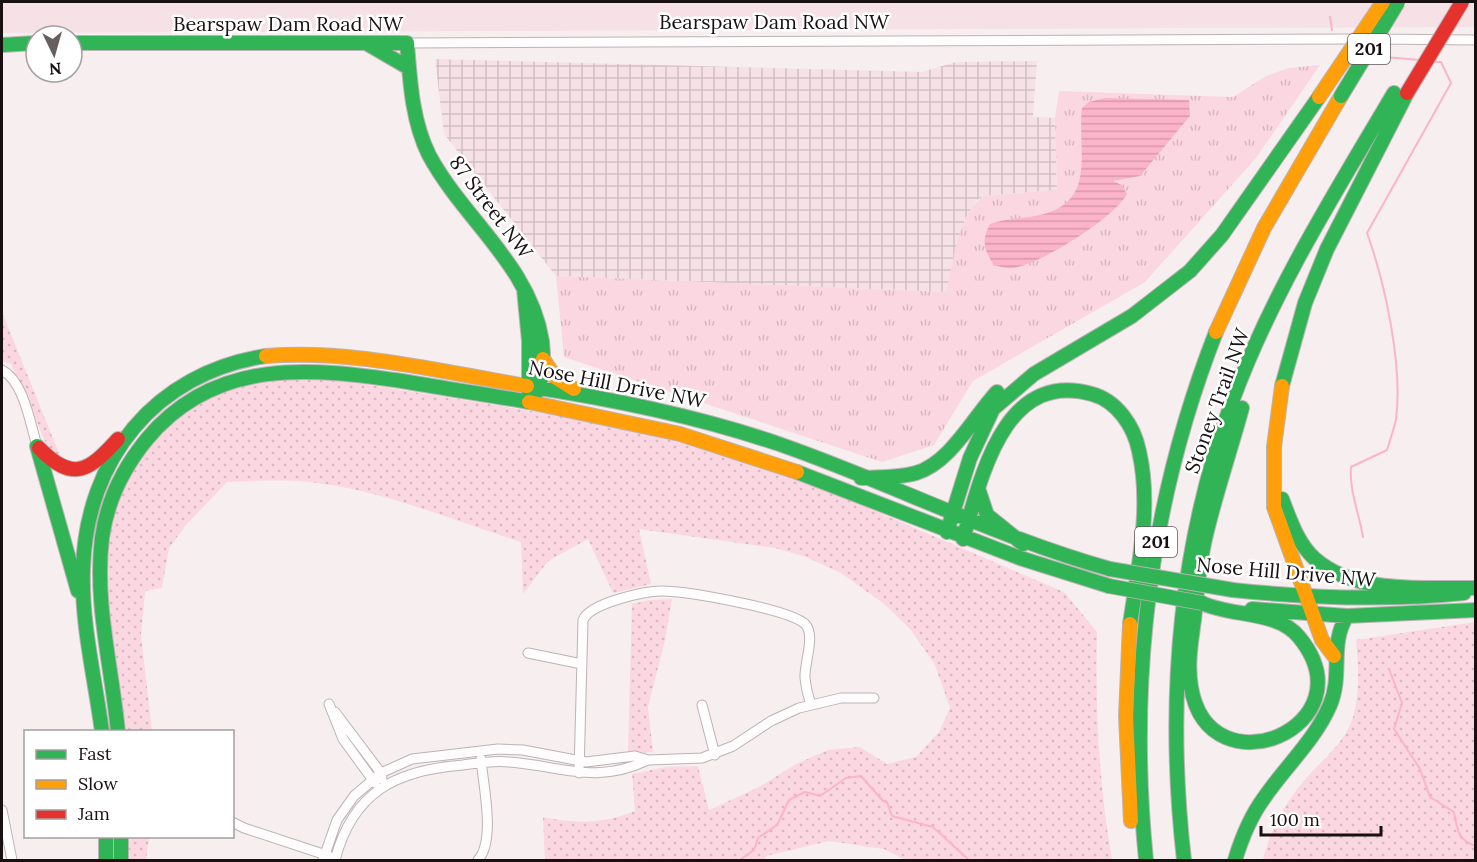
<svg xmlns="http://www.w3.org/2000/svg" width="1477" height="862" font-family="Lora,serif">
	<defs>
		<pattern id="industrial-grid" width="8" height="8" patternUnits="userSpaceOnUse" patternTransform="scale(1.5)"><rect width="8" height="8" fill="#f5e1e6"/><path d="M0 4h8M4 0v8" fill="none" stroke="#d1c0c4"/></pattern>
		<pattern id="grass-tufts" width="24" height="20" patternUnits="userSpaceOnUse" patternTransform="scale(1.5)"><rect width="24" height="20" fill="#fbd7e1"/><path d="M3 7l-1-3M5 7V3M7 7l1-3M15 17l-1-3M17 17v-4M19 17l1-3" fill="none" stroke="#d7b8c0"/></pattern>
		<pattern id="park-dots" width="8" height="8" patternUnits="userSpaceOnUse" patternTransform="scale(1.5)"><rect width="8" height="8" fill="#fbd7e1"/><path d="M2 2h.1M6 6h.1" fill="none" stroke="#d7b8c0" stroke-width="1.8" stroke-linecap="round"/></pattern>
		<pattern id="water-rules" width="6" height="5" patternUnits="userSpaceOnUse" patternTransform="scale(1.5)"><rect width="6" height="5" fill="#fbb4ca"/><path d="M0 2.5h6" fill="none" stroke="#d79aac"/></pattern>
	</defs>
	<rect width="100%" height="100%" fill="#f7eef0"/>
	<path fill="#f5e1e6" d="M2,2H1475L1476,27L2,33Z"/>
	<path fill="url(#industrial-grid)" d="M435,59L922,72L956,62L1037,61L1033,117L1055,118L1057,190L985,196L977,200L965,219L946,292L556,276L444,134Z"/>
	<path fill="url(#grass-tufts)" d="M1320,65L1256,158L1145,282L973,381L934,445L882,462L564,357L556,276L946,292C953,265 959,209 985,196L1057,190L1055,118L1059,91L1233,97L1266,76L1289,68Z"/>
	<path fill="url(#park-dots)" d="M2,312L63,463L51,455L11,364L2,361Z
		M300,377L364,384L618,425L742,458L805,481L1064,592L1097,632C1095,710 1099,784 1112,860H905L884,849L829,841L766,856L765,860H545L543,817C576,824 603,824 635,811L632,774L666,767L698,766L709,810L759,787L796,764L828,750L860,747L887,764L916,757L939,732L950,708L935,665L911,630L883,603L841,573L806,557L775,548L639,529L651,584L613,593L588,539L548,561L523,594L521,542C455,521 387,492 318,483C288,479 257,481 227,482L186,525L169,548L162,588L145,591L141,635L152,731L125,732C117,673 99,595 108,537C117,469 172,407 238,386C258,380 279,378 300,377Z
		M672,599L665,640L648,707L653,752L628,753L632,604L650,600Z
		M1475,622V860H1263C1269,833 1284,805 1302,783C1322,759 1349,742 1355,709C1360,686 1358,664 1356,640Z
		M129,837H149L146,860H129Z"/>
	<path fill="url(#water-rules)" d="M1105,98L1189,100L1190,116L1140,176L1113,181L1122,185L1127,194C1114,218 1040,265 1012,268C1007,269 999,266 994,265C984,250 981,241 990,224C1007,218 1022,219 1040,215C1098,202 1077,151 1082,108L1089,102Z"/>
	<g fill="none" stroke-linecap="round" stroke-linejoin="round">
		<path stroke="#fbb4ca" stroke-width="2" d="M1330,17L1332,30
			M1374,56L1419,60
			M1363,537C1359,513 1349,490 1351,467L1387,450C1390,440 1394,429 1396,419C1403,366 1385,283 1367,233L1451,83L1441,62H1434
			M1389,669L1402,703L1394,729L1420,769L1430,797L1454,812C1457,829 1458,841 1476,846
			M740,860L754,850L758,838L777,825L789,800L805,792L820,796L846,778L861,776L883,801L887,802L892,816L933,827L969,860"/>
		<defs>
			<path id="street" d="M1373,39L1476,40
				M407,43L1359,39
				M2,370C24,382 30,423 37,446
				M528,653L582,664
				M329,704L343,739L375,783
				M702,705L715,755
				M335,712L381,773L382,779
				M579,773L583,620C590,603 645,591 662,591C686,591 789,609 805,624C816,635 804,663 805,678C806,687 808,696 811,704
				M2,810L12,860
				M232,822L244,828L329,856
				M323,860L337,820L354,796L381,773L412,759L498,749L523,750L586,762L635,756L648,760L702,758L733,746L771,721L799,708L841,698H874
				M335,860C353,791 397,770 463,765C478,763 494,760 509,762C562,766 595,785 648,760
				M478,860C496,840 483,785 481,759"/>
			<path id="fast" d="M72,43H407C410,81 412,121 429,155C464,220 530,265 542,341C544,360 544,378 535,395
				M366,43L409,68
				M2,45L36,43
				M524,289L529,341V394
				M527,386C613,399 697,416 779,444C891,483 996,537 1110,569
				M1282,386L1305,303L1327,249L1407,93
				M37,446L78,591
				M797,472L1020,558L1109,586
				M861,478C879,477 899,478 916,473C950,463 973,418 997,392
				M979,491L987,515L1023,544
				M1282,499C1290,520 1298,544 1315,559C1356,595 1426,587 1476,588
				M947,532L970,458L993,409L1034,374L1132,316L1190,271L1222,235L1319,97
				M963,539C981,479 1003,369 1092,394C1117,401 1134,426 1139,451C1152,507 1138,568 1130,624
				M1233,590C1310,598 1387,601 1464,593
				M1202,603C1231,617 1277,610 1299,637C1372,726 1209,795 1191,687C1187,665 1191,642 1194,620C1197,593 1199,565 1205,539C1215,495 1230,452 1242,408
				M1252,609L1347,616L1476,610
				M102,732C95,678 81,623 83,569C86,459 155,373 266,356
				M118,732C112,668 94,602 102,538C107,501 124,467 147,439C216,356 313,368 408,382C448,389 489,395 529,402
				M106,836V860
				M121,836V860
				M1146,860C1128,680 1150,501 1216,332
				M1184,860C1166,702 1178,548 1233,399C1273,291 1336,191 1394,93
				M1235,860C1242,837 1250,817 1264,798C1285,767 1315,740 1330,705C1343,675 1329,644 1347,616"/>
			<path id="slow" d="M1216,332L1264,228L1341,96
				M266,356C353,349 441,372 527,386
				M543,359L555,377L574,389
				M1282,386L1274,447V507L1322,640L1334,656
				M529,402L680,434L797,472
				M1130,624L1126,716L1131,821"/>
			<path id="jam" d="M39,448C73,483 89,471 118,439"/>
		</defs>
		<use href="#street" stroke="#bcb3b5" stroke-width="11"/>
		<use href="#fast" stroke="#bcb3b5" stroke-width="16"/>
		<use href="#slow" stroke="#bcb3b5" stroke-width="16"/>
		<use href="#jam" stroke="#bcb3b5" stroke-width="16"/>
		<use href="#street" stroke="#fefcfd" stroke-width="9"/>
		<use href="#fast" stroke="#30b455" stroke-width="14"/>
		<use href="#slow" stroke="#ff9f0a" stroke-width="14"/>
		<use href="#jam" stroke="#e5322d" stroke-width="14"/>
		<defs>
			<path id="fast-bridge" d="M1341,96L1398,2
				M1110,569L1233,590
				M1109,586L1202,603"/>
			<path id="slow-bridge" d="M1319,97L1383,2"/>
			<path id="jam-bridge" d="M1407,93L1462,2"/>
		</defs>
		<use href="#fast-bridge" stroke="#bcb3b5" stroke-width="16" stroke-linecap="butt"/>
		<use href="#slow-bridge" stroke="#bcb3b5" stroke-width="16" stroke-linecap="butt"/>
		<use href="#jam-bridge" stroke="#bcb3b5" stroke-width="16" stroke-linecap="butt"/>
		<use href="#fast-bridge" stroke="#30b455" stroke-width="14"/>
		<use href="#slow-bridge" stroke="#ff9f0a" stroke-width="14"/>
		<use href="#jam-bridge" stroke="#e5322d" stroke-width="14"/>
	</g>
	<g text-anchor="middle" stroke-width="5" stroke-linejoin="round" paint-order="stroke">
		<g fill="#fff" stroke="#5e5859" stroke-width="1.5">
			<rect x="1348" y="34" width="42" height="30" rx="4.5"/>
			<rect x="1135" y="527" width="42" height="30" rx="4.5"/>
		</g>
		<g font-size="18" font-weight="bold" fill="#191012">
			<text x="1369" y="55">201</text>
			<text x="1156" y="548">201</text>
		</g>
		<g font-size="20" fill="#191012" stroke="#fff">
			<text x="774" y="29">Bearspaw Dam Road NW</text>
			<text x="288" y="31">Bearspaw Dam Road NW</text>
			<text transform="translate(491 207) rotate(53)" y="7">87 Street NW</text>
			<text transform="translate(617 384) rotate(11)" y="7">Nose Hill Drive NW</text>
			<text transform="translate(1217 401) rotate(-70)" y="7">Stoney Trail NW</text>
			<text transform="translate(1286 572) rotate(5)" y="7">Nose Hill Drive NW</text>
		</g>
	</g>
	<rect width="1477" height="862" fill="none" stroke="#191012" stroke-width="6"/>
	<rect x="24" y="730" width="210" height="108" fill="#ffffff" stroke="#a39fa0" stroke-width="1.5"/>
	<rect x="36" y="750" width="30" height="9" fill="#30b455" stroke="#a39fa0" stroke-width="1.5"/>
	<text x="78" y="760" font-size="18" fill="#191012">Fast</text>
	<rect x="36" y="780" width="30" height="9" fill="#ff9f0a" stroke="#a39fa0" stroke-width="1.5"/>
	<text x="78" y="790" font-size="18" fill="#191012">Slow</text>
	<rect x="36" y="810" width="30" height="9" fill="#e5322d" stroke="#a39fa0" stroke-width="1.5"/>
	<text x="78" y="820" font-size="18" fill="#191012">Jam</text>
	<g transform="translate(54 54) rotate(175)"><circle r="28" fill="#ffffff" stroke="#a39fa0" stroke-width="1.5"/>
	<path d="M0-4.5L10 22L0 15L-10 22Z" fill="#675e60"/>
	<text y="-9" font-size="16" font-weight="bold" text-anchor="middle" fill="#191012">N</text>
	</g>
	<path d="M1261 826v9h120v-9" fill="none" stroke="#191012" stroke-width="3"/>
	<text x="1270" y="826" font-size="18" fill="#191012" stroke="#ffffff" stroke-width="4.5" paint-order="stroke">100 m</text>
</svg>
